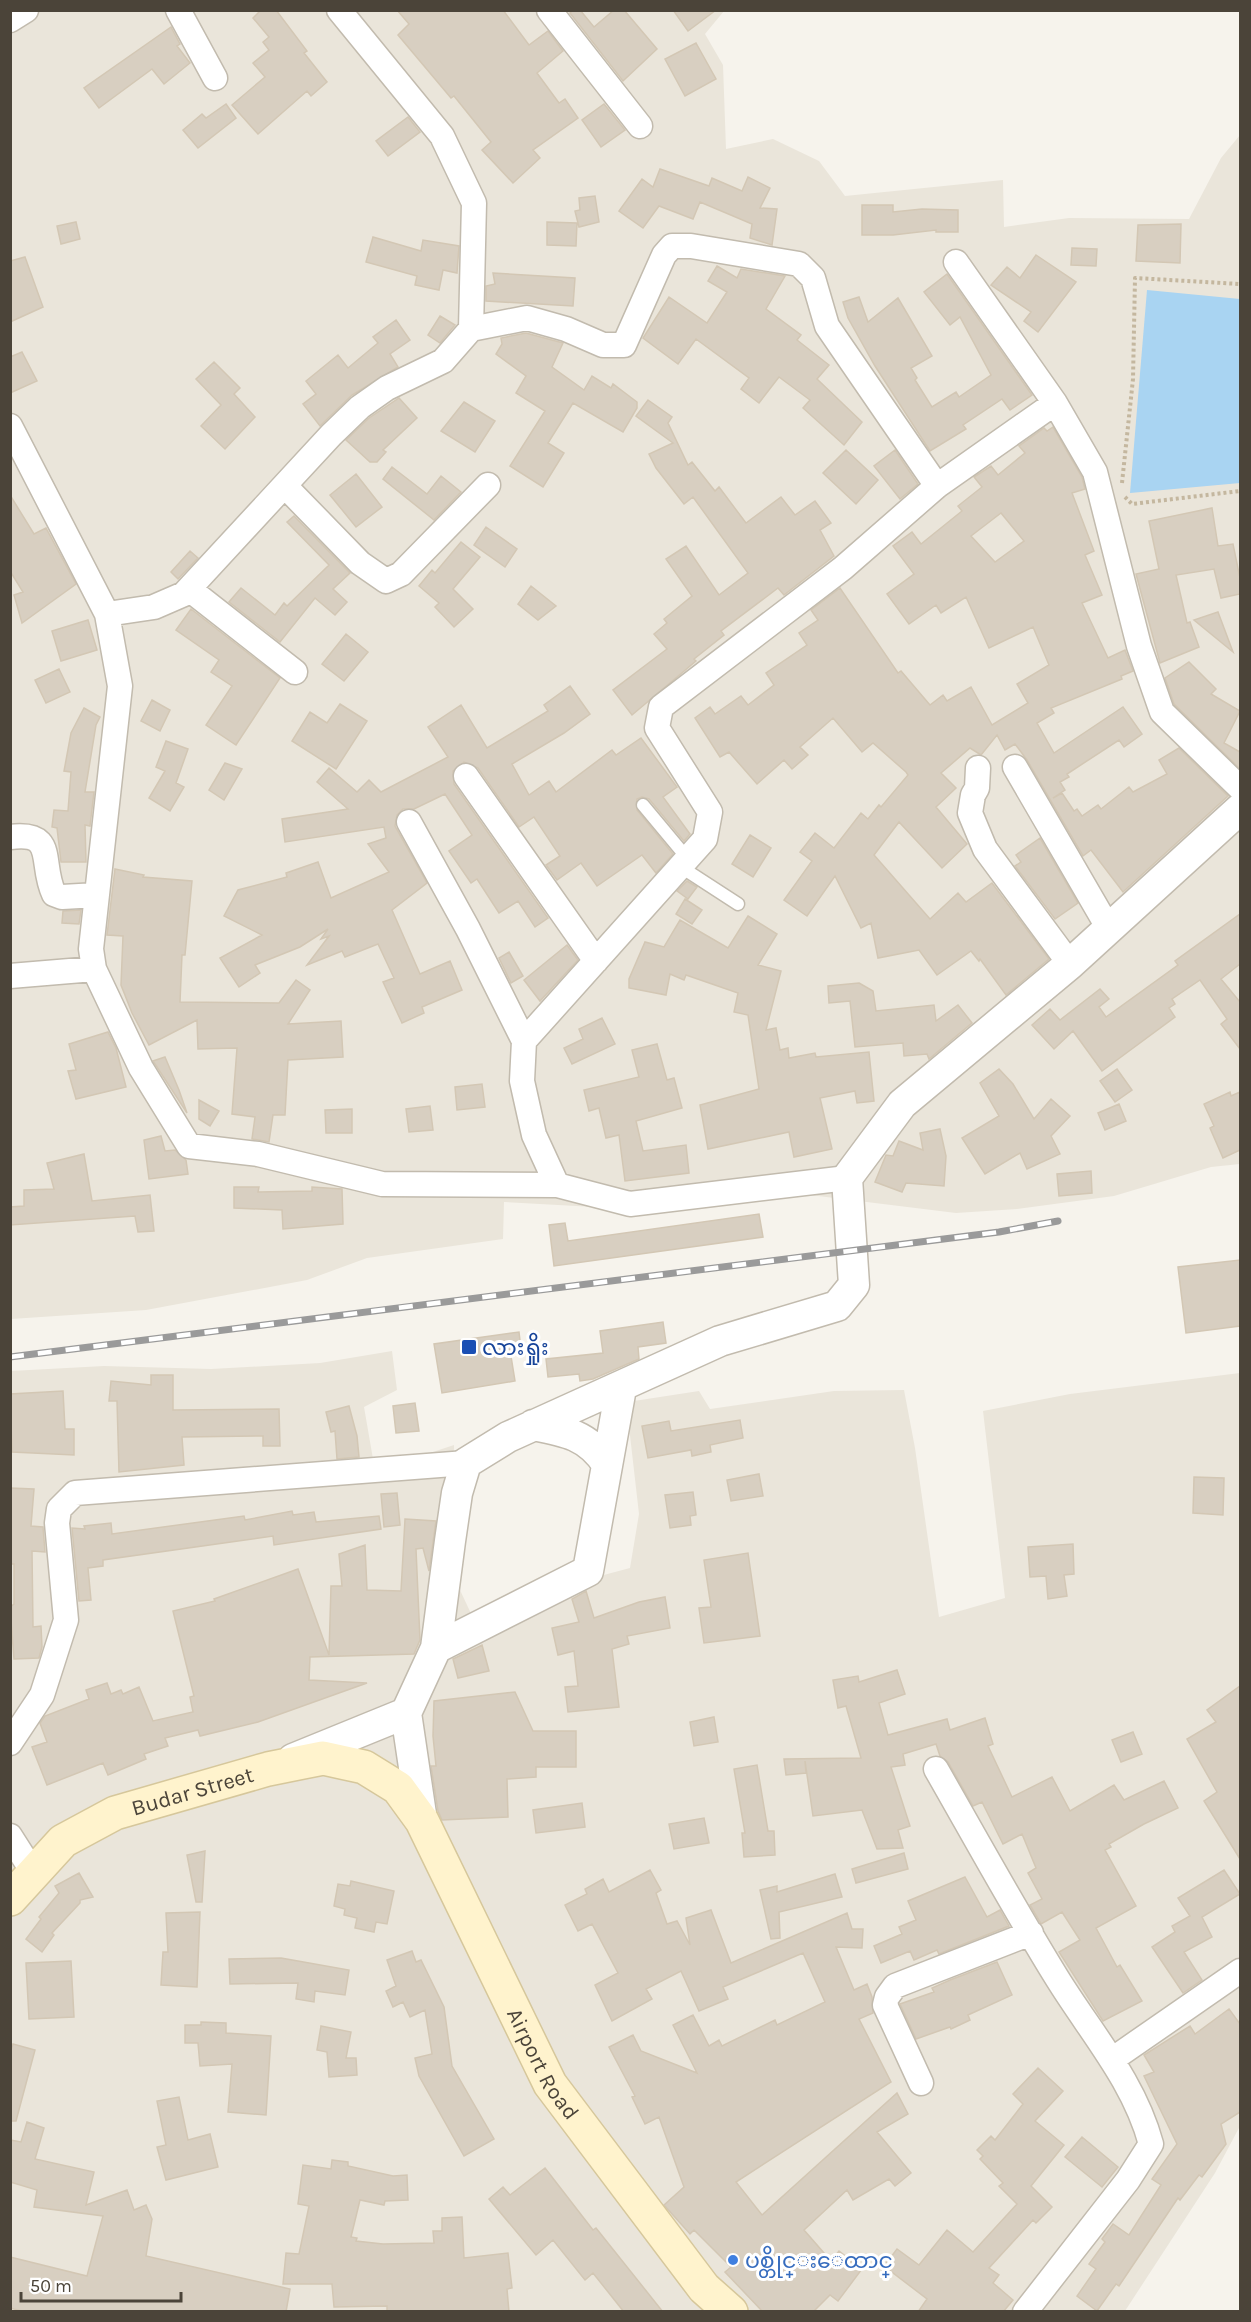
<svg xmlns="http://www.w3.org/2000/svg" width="1251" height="2322" font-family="Karla,'Noto Sans Myanmar',sans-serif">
	<rect width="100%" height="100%" fill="#f6f3ec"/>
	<path fill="#eae5da" d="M11,11H724L705,34L723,65L726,149L773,139L819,161L845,196L1003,180L1004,227L1069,218L1189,219L1221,158L1240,135V1164L1211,1167L1114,1196L1017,1209L956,1213L810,1195L667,1211L504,1202L503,1239L367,1258L307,1280L146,1310L11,1319Z
		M392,1351L397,1390L364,1407L373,1459L427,1454L454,1445L452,1573L482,1637L600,1576L630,1568L639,1514L628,1418L634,1401L699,1391L710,1409L834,1391L904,1390L915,1448L939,1617L1005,1598L983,1411L1070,1394L1240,1373V2126L1215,2173L1125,2311L11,2312V1371L104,1366L211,1369L320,1363Z"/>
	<path fill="#a9d4f2" d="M1147,290L1240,299V483L1130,493Z"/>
	<path fill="#d8cfc1" stroke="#d3c7b4" stroke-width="1.5" fill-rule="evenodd" d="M261,10H276L307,51L304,53L327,82L311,96L307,91L258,134L232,105L265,77L253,63L269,50L263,42L269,37L253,18Z
		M397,10H503L529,45L548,31L563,51L537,73L559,103L565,99L578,118L533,150L540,158L513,183L482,150L491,142L454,96L451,98L398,35L409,24Z
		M573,10H580L594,27L614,10H624L657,49L623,81L570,13Z
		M673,10H716L688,31Z
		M171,27L180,44L177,46L190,63L164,84L152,69L99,108L84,88Z
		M696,43L716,79L685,96L665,59Z
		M226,104L236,118L198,148L183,130L202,114L206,118Z
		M604,104L625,130L601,147L582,120Z
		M408,117L420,132L388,156L376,141Z
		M660,169L709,186L712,178L742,191L748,177L770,188L760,208L777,209L772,245L750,238L752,224L700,202L693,219L659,206L643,228L619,211L642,179L653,187Z
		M595,196L599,222L579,227L575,211L580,210L579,198Z
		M862,205H893V212L922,209L958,210V232H936V230L893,235H862Z
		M76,222L80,239L61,244L57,226Z
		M547,222L577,223L576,246L547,245Z
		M1181,224L1180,263L1136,261L1138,225Z
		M373,237L421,251L423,240L459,246L457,273L443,270L439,290L415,285L417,276L366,262Z
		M1072,248L1097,249L1096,266L1071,265Z
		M1036,255L1076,282L1038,332L1024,321L1031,312L991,285L1007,267L1020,278Z
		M25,257L43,307L10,322V261Z
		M717,266L737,278L741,269L785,276L766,309L801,335L797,340L829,365L817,379L862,422L844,445L803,408L810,400L779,377L759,403L741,389L749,378L696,339L678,364L643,338L669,297L707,323L727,292L708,281Z
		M493,273L575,278L573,306L486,301V286L495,284Z
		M947,274L1032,395L1010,410L1002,399L963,425L966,429L930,451L875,366L848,318L843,302L859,297L868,322L898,298L932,356L911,368L917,378L915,380L932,407L956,392L959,397L991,375L960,317L950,325L924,292Z
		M440,316L455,325L440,343L428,335Z
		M396,320L410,340L390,354L398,367L352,395L320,426L303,404L316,394L306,381L338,355L348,368L378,343L373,337Z
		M526,333L563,343L552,367L584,390L592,376L611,388L613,384L637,402V408L623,432L573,403L548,443L564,453L543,487L510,466L545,411L516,393L526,376L496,354L502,344L501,338Z
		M22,352L37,381L10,393V357Z
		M214,362L240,388L234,394L255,417L225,449L201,426L221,405L196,379Z
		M399,398L417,418L383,450L386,452L377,462H370L346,440L369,418Z
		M648,400L672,417L668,423L688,465L692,462L715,491L719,487L746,523L781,497L795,515L815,501L831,523L820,530L834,556L784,595L778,588L721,631L724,635L694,659L696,661L632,715L613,690L667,649L654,634L667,623L664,619L692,596L666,559L686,546L719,595L748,573L693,497L684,504L656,468L649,454L673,443L636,416Z
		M464,402L495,421L475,452L441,431Z
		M1053,427L1082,477L1085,489L1072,493L1094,551L1085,555L1102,595L1082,603L1108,658L1125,650L1133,671L1121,676L1122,679L1051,708L1054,713L1037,723L1054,753L1123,707L1142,734L1124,747L1119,740L1067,774L1069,777L1060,782L1065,790L1053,798L1062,793L1074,811L1077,809L1082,816L1098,805L1101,809L1129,787L1133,792L1167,774L1159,760L1179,748L1228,796L1123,892L1091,850L1083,856L1027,760L1015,744L1005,750L997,735L981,755L970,748L941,773L956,788L936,807L967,844L942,868L899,822L874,855L930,919L958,893L966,902L992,883L1049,959L1006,995L980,959L979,961L971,951L937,975L919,950L878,958L871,923L861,928L835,876L807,916L784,900L812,861L800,852L815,833L834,848L861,813L868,819L879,805L881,807L908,775L906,772L873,743L862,752L833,718L800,747L808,755L792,769L784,760L757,784L729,752L720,757L695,718L710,707L715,714L741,696L748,705L774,685L766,673L807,645L799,633L818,620L811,610L840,588L898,673L901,671L930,705L943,695L947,701L971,687L992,725L1028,703L1017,684L1049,665L1033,627L989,648L966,597L941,613L936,605L909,624L887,594L914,574L893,546L912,532L921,544L962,511L958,506L982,487L974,477L991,466L998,475L1025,453L1019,446L1044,428L1047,431ZM1001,513L1024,541L995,562L971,536Z
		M846,450L878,480L856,504L823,473Z
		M895,450L918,484L900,499L874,466Z
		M392,467L427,494L441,476L461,492L434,520L383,479Z
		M356,474L382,507L356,527L330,495Z
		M10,495L34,534L46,528L76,584L22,623L14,595L23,592L10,571Z
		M1212,508L1218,546L1233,544L1240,578V594L1221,598L1214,569L1176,575L1187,623L1190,622L1199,647L1160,663L1136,574L1159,569L1149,521Z
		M294,516L350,573L333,589L347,602L335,615L315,598L280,642L229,602L241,588L275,615L284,603L287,606L329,565L287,522Z
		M486,527L517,549L505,567L474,545Z
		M461,542L480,557L453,589L473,609L454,627L435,607L439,603L419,586L432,570L435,573Z
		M190,551L198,558L178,579L171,572Z
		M531,586L556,606L538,620L518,604Z
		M191,609L280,678L236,745L206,725L232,686L211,672L219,660L176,630Z
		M1218,612L1233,652L1194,620Z
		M88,620L97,650L61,661L52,631Z
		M346,634L368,652L344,681L322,664Z
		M1189,662L1216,689L1211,694L1240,711L1224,743L1240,752V769L1174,704L1165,678Z
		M59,669L70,692L46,703L35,680Z
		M570,686L590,714L564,733L512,764L529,795L549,781L556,792L612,750L616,755L641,738L677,787L663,797L690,834L684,841L649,799L642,797L637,799V810L673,854L656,873L642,855L597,886L581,863L557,880L546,865L560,856L534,817L519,827L478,768L464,762L453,771L454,784L548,918L535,927L518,901L499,913L477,879L471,883L449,851L472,835L445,794L414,809H403L397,815L395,826L427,883L392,910L420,974L450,961L462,990L422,1007L424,1013L402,1023L383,982L394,978L378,944L345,957L342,951L307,965L329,936L321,939L328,929L300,947L255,965L260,973L239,987L220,958L262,935L224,916L238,890L287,877L286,873L318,862L331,898L389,872L368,844L386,838L384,827L285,842L282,819L348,809L317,782L329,768L357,792L369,780L381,792L448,757L428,727L461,705L487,748L548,711L544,705Z
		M152,700L170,710L160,731L141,721Z
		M340,704L367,721L336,769L292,741L310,712L327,723Z
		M84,708L100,717L96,725L85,792H94L90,826L85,825L86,862H61L57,828L52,827L54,810L68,811L71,772L64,771L71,733Z
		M166,741L188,749L176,783L184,787L170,811L149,798L165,771L156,767Z
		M225,763L242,769L224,800L209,790Z
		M750,835L771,848L753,877L732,864Z
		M1040,838L1078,903L1055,919L1015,866L1021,862L1016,855Z
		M115,869L144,875L143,877L192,881L185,955H182L180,1002L279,1003L296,980L310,990L288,1024L341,1021L343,1057L288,1060L285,1115H273L269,1142L252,1139L255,1117L232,1114L237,1048L198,1049L197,1020L149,1045L132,1013L121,985L123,936L107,935Z
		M687,881L697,887L688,899L677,891Z
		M685,899L702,910L692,924L676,914Z
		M81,910L79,924L62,923L63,911Z
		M1240,914V964L1221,979L1240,1002V1049L1221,1024L1227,1019L1200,980L1172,999L1175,1004L1169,1008L1175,1017L1102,1071L1073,1031L1054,1049L1032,1025L1050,1009L1060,1020L1100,989L1109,999L1099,1007L1106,1017L1178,965L1175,961Z
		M748,916L777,934L758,965L781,971L766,1030L776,1028L780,1050L788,1048L789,1058L815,1053L816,1057L869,1052L874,1101L857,1103L855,1091L820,1098L832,1149L794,1157L789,1132L708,1149L700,1105L759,1089L748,1015L734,1012L738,993L686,975L684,980L670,974L666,995L629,988V979L645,942L664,947L680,920L728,948Z
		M567,945L578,960L540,1001L524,980Z
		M509,952L523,976L511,983L499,958Z
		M859,983L873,991L876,1011L934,1005L936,1021L958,1005L972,1023L929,1059L927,1054L904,1056L903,1043L855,1047L850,1001L829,1003L828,986Z
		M602,1018L615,1044L572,1064L564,1048L583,1039L579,1029Z
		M108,1032L116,1048L126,1087L76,1099L68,1071L76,1070L69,1044Z
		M657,1044L667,1080L674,1078L682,1108L636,1121L643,1151L686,1145L689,1173L625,1181L619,1135L606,1138L599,1108L589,1111L584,1090L639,1077L632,1050Z
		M165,1057L179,1090L187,1113L153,1061Z
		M999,1069L1013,1084L1034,1119L1051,1099L1070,1116L1051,1136L1060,1154L1027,1169L1020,1153L985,1174L962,1138L999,1116L980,1083Z
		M1117,1069L1132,1090L1115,1102L1100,1081Z
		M482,1084L485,1107L457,1110L455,1087Z
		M1230,1092L1231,1096L1240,1092V1150L1223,1158L1210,1128L1214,1126L1204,1104Z
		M199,1100L219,1111L210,1126L199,1119Z
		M1119,1104L1126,1121L1105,1130L1098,1113Z
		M430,1106L433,1130L409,1132L406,1109Z
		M352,1109V1133H326L325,1110Z
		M940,1129L946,1156L944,1186L906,1183L902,1192L875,1182L886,1155L893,1156L899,1141L923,1150L920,1133Z
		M161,1136L165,1151L175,1150L186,1160L188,1174L149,1179L144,1140Z
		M84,1154L92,1201L150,1195L154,1231L138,1232L135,1216L10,1225V1207L24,1206V1190L54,1189L47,1163Z
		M1091,1171L1092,1193L1059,1196L1057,1174Z
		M234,1187H259L258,1192L312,1191V1187L342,1189L343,1224L283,1229L282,1210L234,1208Z
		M759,1214L763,1237L554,1266L549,1225L565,1223L568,1241Z
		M1240,1260V1326L1186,1333L1178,1267Z
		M663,1322L666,1343L638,1347L639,1359L593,1379L580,1381L579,1374L548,1377L546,1359L603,1353L600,1331Z
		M519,1332L521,1349L510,1350L515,1381L442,1393L434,1344Z
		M151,1375H173V1410L279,1409L280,1446H263V1436L182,1437L184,1465L119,1472L117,1401H109L111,1381L151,1385Z
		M63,1391L65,1429H74V1455L12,1452L10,1394Z
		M415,1403L419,1431L396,1433L393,1406Z
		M349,1406L357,1436L359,1457L337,1459L335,1431L331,1432L326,1412Z
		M740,1420L743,1438L710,1445L711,1452L692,1456L691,1450L648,1458L642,1426L669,1421L671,1431Z
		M759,1474L763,1496L731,1501L727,1480Z
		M1194,1477L1224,1478L1223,1515L1193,1513Z
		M10,1488L34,1489L31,1526L43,1527L45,1552L32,1551L33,1627L41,1626L42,1647L39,1658L14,1659L10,1607L14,1604V1564H10Z
		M693,1492L696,1515L690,1516L691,1525L670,1528L665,1495Z
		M397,1493L400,1525L384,1527L381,1494Z
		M292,1511L293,1515L314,1512L316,1522L379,1516L381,1529L274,1545L273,1536L103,1560V1566L88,1568L91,1600L79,1601L72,1528L85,1529L84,1526L111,1523L112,1534L244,1516L245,1520Z
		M405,1519L436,1521L429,1571L423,1548L416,1549L420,1640L414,1654L310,1657L309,1680L367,1683L258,1722L200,1736L198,1730L165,1738L168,1746L144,1754L146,1759L108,1775L103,1763L47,1785L32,1747L47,1742L40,1723L45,1716L89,1699L86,1690L107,1683L111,1694L121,1690L123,1694L139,1687L153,1721L193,1712L190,1697L194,1696L173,1611L215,1601L214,1599L298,1569L329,1655L331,1586H342L339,1554L365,1545L367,1590L401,1591Z
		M1073,1544L1074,1574L1064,1575L1067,1596L1048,1599L1046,1576L1030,1577L1028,1547Z
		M748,1553L760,1636L704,1643L699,1608L711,1607L704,1560Z
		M586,1591L594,1618L639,1602L665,1597L670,1628L627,1636L629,1644L612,1649L619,1707L568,1712L565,1687L578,1686L574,1651L558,1655L552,1628L579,1622L572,1599Z
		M482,1645L489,1671L458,1678L453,1659Z
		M897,1670L905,1694L879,1703L888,1735L947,1719L950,1730L985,1718L993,1744L988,1746L1012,1797L1052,1777L1070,1811L1114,1785L1124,1800L1164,1781L1178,1808L1144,1824L1109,1844L1111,1847L1105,1850L1136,1906L1096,1928L1117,1967L1120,1965L1142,2001L1103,2021L1059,1952L1080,1940L1062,1912L1041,1924L1030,1905L1042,1899L1028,1873L1036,1868L1022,1834L1003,1844L982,1802L973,1806L948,1762L940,1756L936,1744L903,1754L905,1765L891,1767L910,1826L898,1830L903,1848L877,1849L862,1810L813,1816L805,1761L806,1773L786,1775L784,1759L861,1758L846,1706L838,1708L833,1680L858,1676L859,1682Z
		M1240,1686V1859L1204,1801L1217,1792L1187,1739L1216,1722L1207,1710Z
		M515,1692L533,1731H576V1767H536V1777L507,1779L508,1817L442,1820L438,1811L431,1766H436L433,1736L434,1701Z
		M714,1717L718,1742L694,1746L690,1722Z
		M1133,1732L1142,1754L1121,1762L1112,1740Z
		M757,1765L768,1831H774L775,1855L744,1857L742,1833H745L734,1769Z
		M582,1803L585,1827L536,1833L533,1810Z
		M704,1818L709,1843L674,1849L669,1824Z
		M205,1851L202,1902H196L187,1855Z
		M904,1853L908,1869L856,1883L852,1869Z
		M650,1870L661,1890L656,1893L667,1924L677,1921L690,1945L686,1918L711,1910L731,1963L847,1913L852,1929H863L862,1948L836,1947L854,1990L867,1984L872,1997L873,2013L859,2019L891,2082L736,2182L762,2215L897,2093L908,2114L877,2132L911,2173L895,2186L889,2179L853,2200L847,2190L804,2230L831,2261L839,2251L862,2269L838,2301L830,2295L813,2312H763L725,2272L731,2267L694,2230L690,2234L664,2205L684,2187L659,2117L645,2124L632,2097L635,2096L609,2047L633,2035L641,2051L697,2073L673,2025L693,2015L709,2046L719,2040L722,2046L775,2020L777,2025L825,2002L803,1953L723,1987L728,1999L699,2011L681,1971L646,1989L652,1999L612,2021L595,1985L618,1973L592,1924L578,1931L565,1905L587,1894L585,1889L603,1879L609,1892Z
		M1224,1870L1240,1894L1202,1917L1212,1937L1184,1952L1202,1980L1183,1993L1152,1947L1175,1932L1172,1926L1190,1916L1178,1898Z
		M79,1873L93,1897L80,1900V1903L52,1933L54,1935L42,1952L26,1939L41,1919L39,1917L59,1893L55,1886Z
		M835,1874L842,1897L779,1912L780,1938L771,1939L760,1890L777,1886V1892Z
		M965,1877L987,1917L1000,1910L1009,1926L939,1954L937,1950L914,1960L910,1951L881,1963L874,1946L902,1934L899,1927L916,1920L908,1901Z
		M351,1881L394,1891L387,1924L376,1922L374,1932L355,1928L357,1918L344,1915L345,1909L334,1906L338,1884L350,1886Z
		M200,1912L197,1987L161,1985L163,1952H168L166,1913Z
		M412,1951L416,1962L421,1960L444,2007L452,2066L494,2139L464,2156L419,2076L415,2058L432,2054L425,2010L410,2017L403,2002L393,2007L386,1991L396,1986L387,1960Z
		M281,1958L349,1970L345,1995L315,1991L314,2002L296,1999L298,1983L230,1984L229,1959Z
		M71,1961L74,2017L29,2019L26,1963Z
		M997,1962L1012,1995L968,2015L970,2020L951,2029L950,2027L916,2039L900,2004L934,1992L932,1988L950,1980Z
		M1229,2009L1240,2024V2112L1221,2124L1226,2144L1202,2177L1199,2175L1180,2200L1178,2198L1127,2274L1119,2286L1116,2284L1097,2311L1077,2296L1096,2269L1089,2264L1105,2242L1102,2239L1113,2224L1129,2235L1161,2185L1152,2179L1177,2144L1144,2076L1154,2072L1144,2055L1190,2026L1195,2034Z
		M201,2022L226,2023V2033L271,2036L266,2115L228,2112L232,2064L200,2066L198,2043H185V2025H201Z
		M321,2026L351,2032L346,2058H356L357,2075L329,2077L327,2052L317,2050Z
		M13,2044L35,2050L16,2121H10V2053Z
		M1038,2068L1063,2091L1035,2121L1064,2145L1031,2186L1052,2207L1036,2223L1033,2220L989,2268L999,2275L993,2283L1013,2300L1003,2312H918L927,2299L884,2266L897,2249L919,2265L947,2230L973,2252L1017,2204L999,2186L1003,2183L980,2159L983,2156L977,2150L991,2136L995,2140L1023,2104L1013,2094Z
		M179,2097L188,2140L210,2134L218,2167L166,2180L157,2147L166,2145L157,2101Z
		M27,2122L44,2128L35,2159L94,2172L86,2205L127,2190L134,2210L146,2205L152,2219L146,2256L290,2289L286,2312H25L10,2308V2257L87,2276L103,2216L34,2207L37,2190L10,2182V2140L21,2142Z
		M1082,2137L1118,2167L1102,2187L1065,2157Z
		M332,2160L348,2162V2166L393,2176L407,2175L408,2200L385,2201L384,2205L360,2200L351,2237L357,2238L356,2241L383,2244L434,2243L433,2231H442V2218L462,2217L464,2258L508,2253L512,2288L507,2289L509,2312H387V2306L334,2307L332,2284H283L286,2253L299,2254L309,2206L298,2204L303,2165L331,2169Z
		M545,2168L593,2230L596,2228L663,2312H624L593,2273L585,2280L553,2240L536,2255L489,2199L503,2187L510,2195Z"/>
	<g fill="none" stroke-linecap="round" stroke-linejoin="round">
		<defs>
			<path id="service" d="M643,805L688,859
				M681,867L738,904"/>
			<path id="minor" d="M178,10L215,78
				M339,10L442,136L474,203L471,329
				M549,10L640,126
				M10,20L26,10
				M956,262L1055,403L1095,472L1139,646L1162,712L1240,788
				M10,426L107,614L120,686L91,949L94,969L141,1068L189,1146L258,1154L382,1184L557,1185L630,1204L847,1178
				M285,486L360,563L386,581L401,574L488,485
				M189,589L295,672
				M107,614L154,607L184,594L331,435L360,407L387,388L443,361L471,329L527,318L566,329L603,345H624L664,255L672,246H691L799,264L813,278L827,326L937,486
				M1015,767L1109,929
				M978,768L977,788L973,795L970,813L985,849L1070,964
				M466,776L596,961
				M409,822L468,929L524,1041
				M10,837C58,831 39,863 54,894L62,897L97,895
				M10,976L94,969
				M557,1185L534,1135L522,1081L524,1041L705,839L710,812L657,728L661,707L843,568L937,486L1055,403
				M10,1743L42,1695L66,1620L57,1523L59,1509L75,1493L466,1463
				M936,1769C976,1839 1015,1910 1057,1978C1091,2033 1134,2081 1151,2144L1128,2180L1025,2312
				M10,1836L33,1872
				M1113,2059L1240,1971
				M921,2083L885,2005L887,1997L895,1986L1031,1933"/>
			<path id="tertiary" d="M533,1425C565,1431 588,1435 607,1464
				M436,1648L588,1571L621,1388
				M406,1713L422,1821
				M293,1759L406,1713L436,1648L450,1541L457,1493L466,1463L508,1437L720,1341L837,1306L854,1285L847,1178L902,1104L1070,964L1240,809"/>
			<g id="secondary">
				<path id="s1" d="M10,1899L63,1841L115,1813L268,1769L323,1758L364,1767L398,1788L422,1821L550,2084L704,2288L731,2312"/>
			</g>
		</defs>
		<use href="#service" stroke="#c2bbae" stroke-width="15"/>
		<use href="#minor" stroke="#c2bbae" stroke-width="27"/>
		<use href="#tertiary" stroke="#c2bbae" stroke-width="33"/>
		<use href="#secondary" stroke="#d6c79b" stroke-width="36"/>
		<path stroke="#c4b79f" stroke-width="4" stroke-dasharray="3 3" stroke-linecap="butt" d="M1122,483L1133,379L1135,278L1240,284
			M1125,497L1132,504L1240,491"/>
		<use href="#service" stroke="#fff" stroke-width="12"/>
		<use href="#minor" stroke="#fff" stroke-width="24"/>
		<use href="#tertiary" stroke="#fff" stroke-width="30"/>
		<use href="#secondary" stroke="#fff3cd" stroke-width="33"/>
		<defs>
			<path id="rail" d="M10,1357L999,1232L1058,1221"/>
		</defs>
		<use href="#rail" stroke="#9a9a9a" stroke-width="7"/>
		<use href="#rail" stroke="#fff" stroke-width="4.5" stroke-dasharray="14" stroke-linecap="butt"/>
	</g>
	<rect fill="#1a4fb4" stroke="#fff" stroke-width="2" x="461" y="1339" width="16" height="16" rx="3"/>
	<circle fill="#3f7fe0" stroke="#fff" stroke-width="2" cx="733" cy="2260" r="6"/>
	<g text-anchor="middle" stroke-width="6" stroke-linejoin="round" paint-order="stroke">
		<g font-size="22" fill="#164399" stroke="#fff" text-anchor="start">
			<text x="482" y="1355">လားရှိုး</text>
		</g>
		<g font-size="22" fill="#4b4439" stroke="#fff">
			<text dy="8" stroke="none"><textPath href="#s1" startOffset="218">Budar Street</textPath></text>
			<text dy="8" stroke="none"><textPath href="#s1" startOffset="747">Airport Road</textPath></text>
		</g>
		<g font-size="22" fill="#366cbe" stroke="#fff" text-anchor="start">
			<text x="745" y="2268">ပစ္တိုင္းေထာင္</text>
		</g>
	</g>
	<rect width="1251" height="2322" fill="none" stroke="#4b4439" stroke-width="24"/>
	<path d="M21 2292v9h160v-9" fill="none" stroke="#4b4439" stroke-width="3"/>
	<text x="30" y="2292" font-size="18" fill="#4b4439" stroke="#ffffff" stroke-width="4.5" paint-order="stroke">50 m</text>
</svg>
